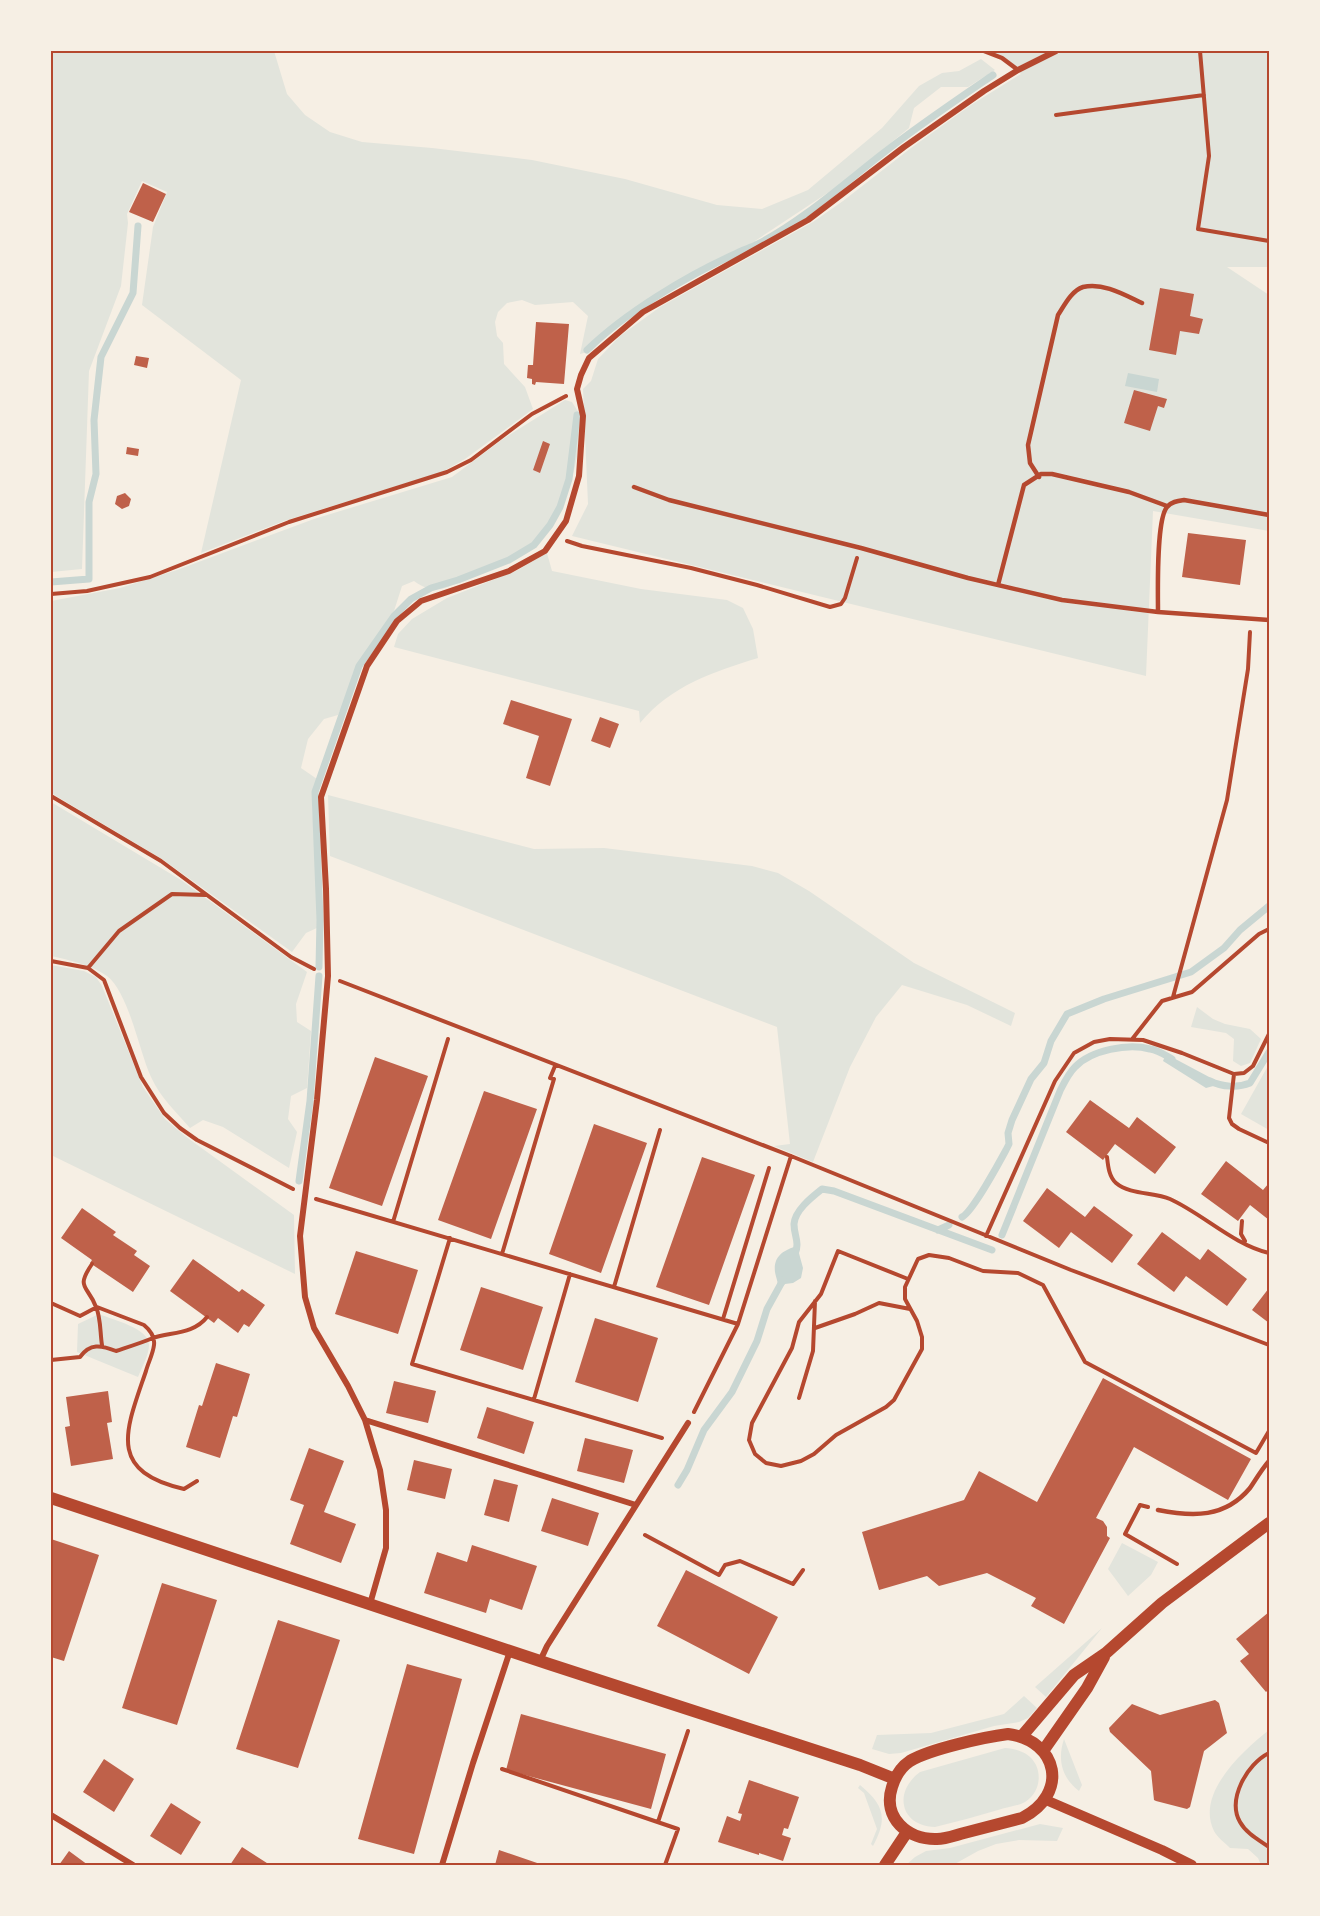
<svg xmlns="http://www.w3.org/2000/svg" width="1320" height="1916" font-family="'DejaVu Sans',sans-serif">
	<rect width="100%" height="100%" fill="#f6efe4"/>
	<path fill="#e2e4dc" d="M51,51H274L287,94L305,115L330,132L362,142L432,148L532,160L625,179L717,205L762,209L808,190L882,128L919,86L942,73L959,71L981,59L995,70L968,87H941L914,108L909,128L838,186L755,241L757,244L666,294L613,329L592,351L580,354L588,316L573,302L535,305L522,300L507,303L498,312L495,322L497,336L503,343L504,364L525,387L533,409L465,459L442,472L284,521L201,553L241,380L142,305L153,227L167,192L142,181L127,214L128,223L121,286L89,371L82,569L51,572Z
		M984,51H1269V267H1227L1269,295V531L1153,511L1146,676L572,536L588,504L583,389L591,381L598,359L620,336L660,307L813,222L843,201L911,148L971,105L1021,74L1002,58Z
		M565,400L572,402C575,407 580,413 580,418C583,455 563,522 535,546C517,562 491,569 469,578C446,587 437,597 414,581L402,586L394,611L353,673L346,698L338,715L324,719L308,739L301,768L317,779L312,800L319,927L306,933L292,952L162,859L51,793V601L120,588L177,570L314,519L452,477L503,439Z
		M547,553L552,571L641,589L727,600L743,608L753,629L758,658C713,672 672,685 640,723L639,711L394,647L398,634L412,619L447,598L516,571Z
		M328,795L534,849L604,848L752,866L778,873L809,891L914,963L1015,1013L1011,1026L967,1005L902,985L876,1017L850,1067L813,1162L774,1146L790,1144L777,1027L330,856Z
		M51,802L181,880L307,972L296,1004L297,1022L311,1031L307,1088L291,1096L288,1119L297,1132L289,1168L223,1127L203,1120L190,1128C176,1112 160,1097 151,1077C139,1051 129,993 107,976C92,965 69,960 51,956Z
		M51,965L84,971L96,977L102,986L143,1087L165,1119L185,1136L294,1215L295,1274L51,1155Z
		M1197,1007L1213,1019L1225,1024L1250,1029L1261,1039L1250,1063L1241,1066L1233,1061L1234,1039L1226,1033L1191,1027Z
		M1269,1064V1130L1241,1114Z
		M99,1314C113,1320 149,1328 149,1345C149,1355 142,1367 138,1377L77,1352L78,1324Z
		M1122,1543L1158,1562L1151,1575L1128,1596L1108,1569Z
		M1102,1628L1046,1697L1035,1687Z
		M1024,1696L1037,1708L1028,1718L1019,1722L994,1726L901,1753L889,1754L872,1749L877,1735L931,1733L1004,1714Z
		M1269,1730V1865H1261L1258,1858L1248,1849L1230,1848C1225,1843 1217,1837 1214,1831C1195,1793 1244,1750 1269,1730Z
		M1064,1739L1082,1785L1079,1791C1062,1778 1057,1760 1064,1739Z
		M1005,1748C1018,1749 1030,1753 1036,1765C1042,1778 1038,1794 1025,1802C1018,1806 1007,1807 998,1810C977,1816 956,1822 935,1827C900,1826 893,1792 920,1772Z
		M860,1785C884,1805 888,1818 873,1846L871,1844L877,1829L864,1793L858,1788Z
		M1040,1824L1063,1828L1057,1841L1019,1840L996,1844L978,1851L953,1865H906L915,1857L926,1851L950,1848Z"/>
	<path fill="#c9d6d2" d="M1128,373L1159,379L1157,392L1125,386Z
		M1166,1054L1211,1078L1217,1085L1206,1088L1163,1061Z
		M797,1246L803,1268L801,1278L793,1283L785,1284L780,1289L778,1287C778,1281 776,1278 775,1272C773,1256 784,1250 797,1246Z"/>
	<g fill="none" stroke-linecap="round" stroke-linejoin="round">
		<path stroke="#c9d6d2" stroke-width="7" d="M587,350C625,313 686,276 735,254C742,250 750,248 756,245C802,221 841,186 882,154C918,126 955,101 993,75
			M51,582L89,579V502L96,474L94,420L101,357L133,293L138,226
			M319,967L320,920L315,792L359,666L394,616L411,599L431,588L458,580L509,560L534,545L550,525L560,507L569,479L577,415
			M1210,1081C1222,1087 1238,1088 1250,1083L1269,1052
			M299,1181L310,1101L319,976
			M962,1217C972,1212 999,1163 1006,1150L1009,1144L1008,1133L1012,1120L1031,1079L1044,1063L1051,1041L1067,1014L1104,999L1191,972L1224,948L1240,930L1269,906
			M938,1230L949,1225
			M1002,1235L1060,1091C1064,1083 1068,1074 1075,1067C1091,1050 1128,1043 1150,1049C1158,1050 1165,1055 1172,1059
			M795,1254C800,1242 794,1236 794,1224C795,1210 812,1197 822,1189L834,1191L992,1250
			M678,1485L687,1470L704,1430L732,1392L757,1341L767,1309L783,1280"/>
	</g>
	<path fill="#bf614a" d="M143,183L166,194L153,222L129,212Z
		M1160,288L1194,294L1190,316L1203,319L1199,334L1180,331L1176,355L1149,350Z
		M536,322L569,324L564,384L536,382L535,385L532,384V379L527,378L528,365H533Z
		M136,356L149,358L147,368L134,365Z
		M1134,390L1167,399L1164,408L1158,406L1150,431L1124,423Z
		M543,441L550,444L540,473L533,470Z
		M127,447L139,449L138,456L126,454Z
		M125,493L131,499L129,506L122,509L115,504L117,496Z
		M1188,533L1246,540L1240,585L1182,577Z
		M511,700L572,719L550,786L526,778L539,736L503,724Z
		M600,717L619,724L610,748L591,741Z
		M375,1057L428,1076L382,1206L329,1188Z
		M484,1091L537,1109L491,1239L438,1220Z
		M1090,1100L1129,1128L1137,1117L1176,1147L1155,1174L1115,1144L1103,1160L1066,1132Z
		M594,1124L647,1143L601,1273L549,1254Z
		M702,1157L755,1175L709,1305L656,1287Z
		M1226,1161L1263,1190L1269,1183V1220L1250,1205L1238,1221L1201,1194Z
		M1047,1188L1085,1217L1094,1206L1133,1235L1112,1263L1071,1232L1059,1248L1023,1221Z
		M82,1208L116,1232L113,1235L137,1251L134,1255L150,1266L133,1292L90,1263L92,1260L61,1238Z
		M1162,1232L1200,1260L1208,1249L1247,1279L1227,1306L1186,1276L1174,1292L1137,1264Z
		M356,1251L418,1270L398,1334L335,1314Z
		M193,1259L239,1292L242,1289L265,1305L249,1327L244,1324L238,1333L218,1318L214,1323L170,1291Z
		M481,1287L543,1307L523,1370L460,1350Z
		M1269,1288V1323L1252,1310Z
		M595,1318L658,1338L638,1402L575,1382Z
		M216,1363L250,1374L237,1417L233,1416L220,1458L186,1447L199,1405L202,1406Z
		M1103,1378L1251,1459L1228,1500L1134,1447L1096,1518L1103,1521L1107,1527V1536L1110,1538L1064,1624L1031,1606L1036,1598L987,1573L939,1586L927,1576L879,1590L862,1532L964,1500L979,1471L1037,1502Z
		M394,1381L436,1391L428,1423L386,1413Z
		M108,1391L112,1422L107,1423L113,1459L71,1466L65,1427L70,1426L66,1397Z
		M487,1407L534,1422L524,1454L477,1438Z
		M585,1438L633,1450L624,1483L577,1471Z
		M309,1448L344,1461L324,1512L356,1524L341,1563L290,1544L304,1505L290,1500Z
		M414,1460L452,1469L445,1499L407,1490Z
		M494,1479L518,1485L509,1522L484,1515Z
		M552,1498L599,1513L588,1546L541,1531Z
		M51,1539L99,1555L64,1661L51,1657Z
		M472,1545L537,1566L522,1610L490,1599L486,1613L424,1593L437,1552L467,1562Z
		M686,1570L778,1617L749,1674L657,1626Z
		M162,1583L217,1600L177,1725L122,1708Z
		M1269,1612V1689L1266,1692L1240,1661L1249,1654L1236,1639Z
		M278,1620L340,1640L298,1768L236,1749Z
		M407,1664L462,1679L414,1854L358,1839Z
		M1215,1700L1219,1703L1227,1733L1204,1751L1190,1807L1187,1809L1156,1801L1154,1800L1151,1771L1110,1732L1109,1728L1132,1704L1160,1715Z
		M521,1714L666,1754L651,1809L506,1770Z
		M104,1759L134,1779L114,1812L83,1792Z
		M749,1780L799,1797L788,1829L784,1828L782,1835L791,1838L783,1861L759,1853V1855L718,1842L727,1816L740,1821L742,1814L738,1813Z
		M171,1803L201,1822L181,1855L150,1836Z
		M242,1847L270,1865H230Z
		M499,1850L543,1865H495Z
		M69,1851L88,1865H59Z"/>
	<g fill="none" stroke-linecap="round" stroke-linejoin="round">
		<path stroke="#b5482f" stroke-width="4" d="M1200,51L1209,156L1198,229L1269,241
			M1056,115L1204,95
			M567,541L582,546L691,568L757,585L830,607L841,604L845,598L857,558
			M51,594L87,591L150,577L289,522L447,472L471,460L532,414L566,396
			M51,796L161,861L291,957L314,969
			M51,961L88,968L119,931L172,894L206,895
			M88,968L104,980L141,1077L164,1113L180,1128L197,1140L293,1189
			M340,981L791,1156L1071,1270L1269,1345
			M1173,997L1227,800L1248,669L1250,632
			M1133,1038L1162,1001L1192,992L1259,934L1269,929
			M1234,1074L1229,1118L1232,1124L1239,1129L1269,1143
			M1107,1157C1108,1166 1109,1177 1116,1183C1130,1195 1154,1192 1170,1199C1203,1214 1234,1245 1269,1253
			M316,1199L738,1324
			M1242,1221L1241,1234L1245,1241
			M393,1222L448,1039
			M986,1236L1043,1108L1055,1081L1074,1053L1094,1042L1110,1039L1143,1040L1182,1053L1234,1074L1244,1073L1253,1066L1269,1034
			M450,1238L412,1364L662,1438
			M502,1254L554,1079L550,1078L555,1066
			M92,1264C75,1289 88,1285 96,1307C101,1318 100,1333 102,1345
			M908,1279L838,1251L821,1294L799,1322L792,1348L752,1423L749,1440L755,1454L766,1463L781,1466L801,1461L814,1454L836,1435L886,1407L894,1400L922,1349V1337L917,1321L905,1299V1287L918,1259L929,1255L949,1258L983,1271L1018,1273L1043,1285L1085,1362L1256,1453L1269,1431
			M614,1287L660,1130
			M51,1303L80,1316L97,1307L144,1325C150,1330 155,1337 154,1345C153,1354 148,1363 146,1371C126,1430 106,1471 184,1489L197,1481
			M723,1319L769,1168
			M815,1328L855,1314L879,1303L910,1309
			M51,1360L80,1357C90,1343 101,1345 116,1351C128,1347 141,1343 153,1338C171,1332 194,1334 207,1317
			M799,1398L813,1351L815,1301
			M534,1399L570,1274
			M694,1412L738,1324L791,1156
			M1148,1507L1140,1505L1125,1534L1177,1564
			M645,1535L719,1575L725,1565L740,1561L793,1584L803,1570
			M1269,1753C1247,1764 1227,1799 1240,1822C1246,1833 1259,1840 1269,1847
			M502,1769L678,1829L665,1865
			M658,1822L688,1731"/>
		<path stroke="#b5482f" stroke-width="4.5" d="M984,51L1002,58L1018,70
			M1039,477L1030,463L1028,445L1058,315C1064,306 1071,291 1083,287C1103,282 1125,295 1142,303
			M634,487L669,500L861,548L968,578L1062,600L1158,612L1269,620
			M998,585L1024,485L1041,474H1052L1129,492L1167,506
			M1158,612C1158,592 1156,520 1167,507C1171,502 1177,501 1184,500L1269,515
			M1158,1510C1193,1517 1225,1518 1250,1488C1256,1479 1262,1469 1269,1461"/>
		<path stroke="#b5482f" stroke-width="6" d="M365,1420L636,1505
			M370,1604L386,1548V1510L380,1470L365,1420L348,1386L314,1328L305,1297L300,1236L317,1100L328,976L326,889L321,797L367,666L397,621L421,601L509,571L545,551L566,521L579,476L583,416L577,389L581,375L589,358L643,312L808,220L904,147L984,91L1018,70L1056,51
			M540,1661L547,1646L688,1423
			M51,1815L133,1865
			M442,1865L473,1763L510,1651"/>
		<path stroke="#b5482f" stroke-width="10" d="M1046,1800L1162,1850L1192,1865"/>
		<path stroke="#b5482f" stroke-width="12" d="M51,1498L549,1664L860,1765L895,1779
			M1008,1734C1059,1741 1069,1794 1022,1818C1003,1823 984,1828 964,1833C956,1835 946,1839 937,1839C908,1840 882,1818 892,1787C895,1777 901,1767 910,1761C930,1749 985,1737 1008,1734Z
			M1022,1736L1074,1675L1106,1653L1162,1603L1269,1523
			M1043,1751L1087,1688L1104,1657
			M885,1865L907,1832"/>
	</g>
	<rect width="1320" height="1916" fill="none" stroke="#f6efe4" stroke-width="105"/>
	<rect x="52" y="52" width="1216" height="1812" fill="none" stroke="#b5482f" stroke-width="2"/>
</svg>
